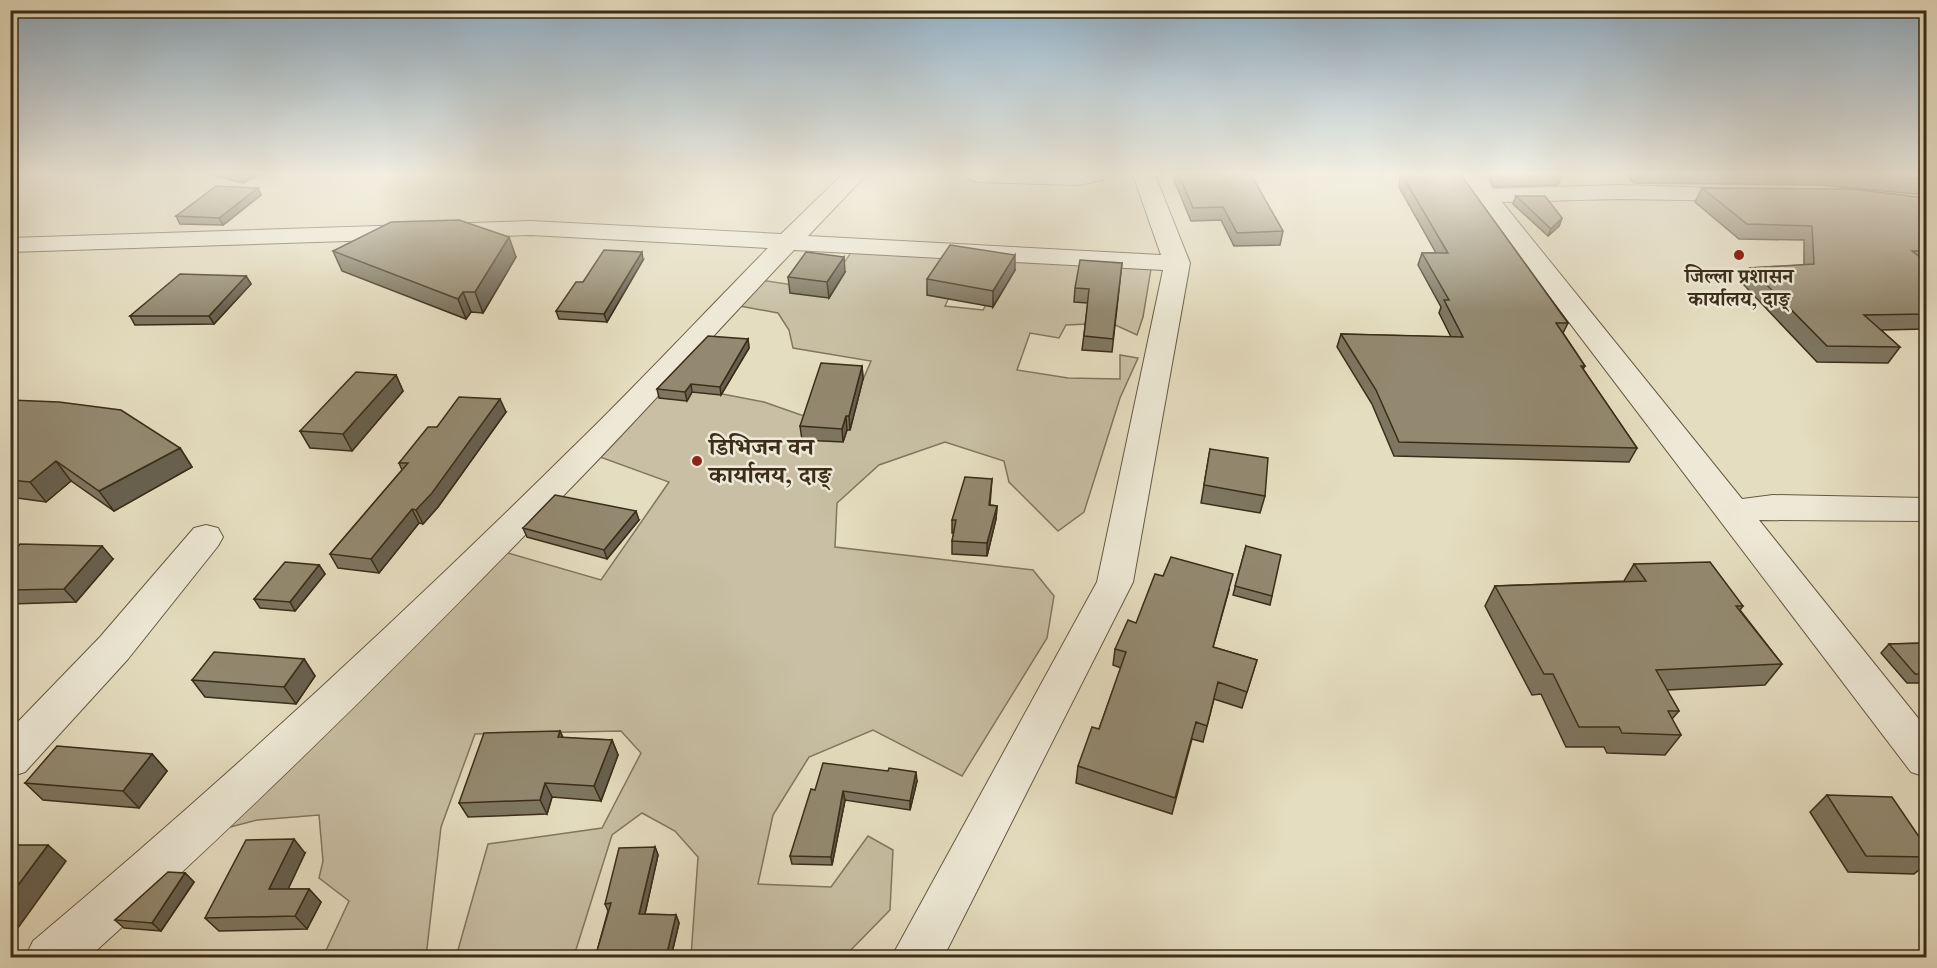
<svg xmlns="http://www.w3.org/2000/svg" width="1937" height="968" font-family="'Old Standard TT','Noto Serif Devanagari',serif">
	<rect width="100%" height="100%" fill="#e5ddc0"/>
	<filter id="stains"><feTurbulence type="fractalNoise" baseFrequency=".00333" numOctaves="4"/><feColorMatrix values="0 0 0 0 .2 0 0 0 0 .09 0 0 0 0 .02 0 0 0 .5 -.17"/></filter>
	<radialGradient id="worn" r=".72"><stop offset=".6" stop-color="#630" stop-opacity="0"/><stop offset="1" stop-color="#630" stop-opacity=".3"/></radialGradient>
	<path fill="#c8bfa4" stroke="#82765e" stroke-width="1.5" d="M852,251L967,259L945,306L983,310L996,287L999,262L1095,264L1151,269L1143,317L1137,335L1111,323L1066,325L1059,338L1030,333L1017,370L1068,378L1120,379V355L1138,358L1120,398L1084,512L1058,531L1009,482L1004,461L945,442L879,465L837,503L835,547L1033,570L1054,596L1047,638L962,776L873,730L809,757L773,815L758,884L831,887L868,836L893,850L890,910L844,957H691L698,857L675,831L642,813L612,835L574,956L456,957L488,844L602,828L641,753L621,731L475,734L441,827L426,957H323L349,901L319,878L323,861L319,815L257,820L185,839L487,547L601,580L669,482L589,453L660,382L764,402L801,415L847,417L871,361L793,348L789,330L778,313L729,304L761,280L826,290Z"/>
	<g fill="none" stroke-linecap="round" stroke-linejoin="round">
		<defs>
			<path id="minor" d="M842,175H866L808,236L1161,255L1133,175H1155L1190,263L1133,582L943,958H891L1097,582L1163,270L794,250C727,320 662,393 595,463C431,633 264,800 88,958H25L33,941C220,784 399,619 572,448C639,383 702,315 768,248L531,235L10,252V238L531,221L781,234Z
				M967,175H1106L1103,180L1079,185L978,182L970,180Z
				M1463,175H1485L1493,189L1618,185L1753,189L1756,194L1753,199L1745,201L1618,199L1502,202L1742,499L1773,495L1926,498V521L1759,520L1926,728V777L1911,772L1477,201Z
				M206,525L218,528L223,537L218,546L128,659L25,772L10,777V730L100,637L194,528Z"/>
		</defs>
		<use href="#minor" stroke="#665943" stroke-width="2"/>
		<use href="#minor" fill="#eee9d6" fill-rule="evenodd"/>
	</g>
	<path fill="#7e7660" stroke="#3b2d19" stroke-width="1.5" d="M210,175H258L243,183Z
		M1175,175H1251L1283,231L1280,245L1234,246L1221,220L1191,221L1174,180Z
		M1400,175H1461L1568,323L1563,333L1585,366L1583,369L1637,448L1629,462L1394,456L1372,404L1337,347L1341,334L1451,337L1439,313L1441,307L1418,265L1422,253H1436L1399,187Z
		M1488,175H1562L1558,185L1494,187Z
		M1626,175H1926V195L1819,185L1634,183Z
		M258,188L261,195L223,225L180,224L176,216Z
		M1702,188L1926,198V329L1881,330L1900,347L1888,363L1817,362L1742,283L1750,268L1804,265V240L1739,239L1695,202Z
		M1516,196L1562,218L1559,226L1548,236L1513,204Z
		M333,251L516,257L483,313L471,312L466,319L342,271Z
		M643,260L607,322L559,319L556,311Z
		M1122,263L1112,352L1082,350L1088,303L1074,302L1075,288Z
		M1015,270L993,307L927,295V279Z
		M845,272L829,298L790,293L788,277Z
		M246,276L251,284L214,324L135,325L130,316Z
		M748,339L749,348L721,395L692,392L687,401L659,398L657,389Z
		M862,366L863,379L850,430H847L843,442L802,440L800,426Z
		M396,375L403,391L352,451L310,448L300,431Z
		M10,400L180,448L192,467L114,511L71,481L46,502L10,497Z
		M506,412L438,507L423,524L419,523L379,573L338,568L330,554L402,470L399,463L437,427Z
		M1210,449L1265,496L1260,513L1201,503Z
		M992,479L990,505L997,506L996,519L987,556L952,554V541L954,533H952V520Z
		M639,520L607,559L527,537L523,528Z
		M1246,546L1272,596L1270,605L1233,595Z
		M10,556L113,559L76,602L10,604Z
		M1634,564L1743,606L1740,610L1782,664L1765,685L1667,690L1679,711L1672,719L1681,735L1665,755L1607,753L1604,747H1566L1541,694L1532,695L1485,606L1495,586L1624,581Z
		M319,565L325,574L295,611L260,608L254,599Z
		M1229,590L1213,647L1257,660L1242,708L1214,699L1203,742L1192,739L1172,814L1076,783L1078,766L1099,729L1121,668L1113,665L1115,649Z
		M1926,643V683H1907L1881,653L1889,644Z
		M304,659L315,676L296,704L205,697L192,680Z
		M560,731L563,738L612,740L618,755L601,801L552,797L547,814L468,817L459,803Z
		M152,754L167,771L139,808L43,800L25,783Z
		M917,781L910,810L845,800L832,865L792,864L790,856L815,790Z
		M1827,795L1926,847V864L1914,874L1848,872L1810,812Z
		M655,847L658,855L645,914L676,915L679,923L671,957H600L597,951L608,911L605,904Z
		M305,853L288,889H309L321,902L307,929L219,931L205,918Z
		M185,873L194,882L161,931L124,928L115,920Z"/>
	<path fill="#67604e" stroke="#3b2d19" stroke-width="1.5" d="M239,175H258L243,183Z
		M258,188L261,195L223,225L219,218Z
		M1562,218L1559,226L1548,236L1551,229Z
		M509,237L516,257L483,313L475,292Z
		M642,252L643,260L607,322L604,314Z
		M1015,255V270L993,307V291Z
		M844,257L845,272L829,298L827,282Z
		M246,276L251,284L214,324L209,316Z
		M463,292L471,312L466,319L458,299Z
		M748,339L749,348L721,395L720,387Z
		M862,366L863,379L850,430L849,416Z
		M396,375L403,391L352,451L343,434Z
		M691,384L692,392L687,401L685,392Z
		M500,399L506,412L438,507L423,524L416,510Z
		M846,416L847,430L843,442L842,429Z
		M180,448L192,467L114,511L99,491Z
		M56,461L71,481L46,502L30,482Z
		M997,506L996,519L987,556V543Z
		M412,509L419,523L379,573L371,559Z
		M636,511L639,520L607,559L604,550Z
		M102,546L113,559L76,602L64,589Z
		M319,565L325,574L295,611L290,602Z
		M304,659L315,676L296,704L284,687Z
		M560,731L567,746L558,737Z
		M612,740L618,755L601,801L594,786Z
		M152,754L167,771L139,808L123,791Z
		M916,772L917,781L910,810V801Z
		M545,783L552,797L547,814L540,800Z
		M843,791L845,800L832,865L831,857Z
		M294,839L305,853L282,902L269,889Z
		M48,845L66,861L10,939V896Z
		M655,847L658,855L643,922L639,914Z
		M185,873L194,882L161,931L152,923Z
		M309,889L321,902L307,929L295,916Z
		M676,915L679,923L671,957H669L667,953Z"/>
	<path fill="#938970" stroke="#3b2d19" stroke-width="1.5" d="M1179,175H1251L1283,231L1237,233L1223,207L1193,208Z
		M1402,175H1461L1568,323H1556L1585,366H1581L1637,448L1399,442L1376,390L1341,334L1463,337L1444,300H1449L1422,253H1448Z
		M1872,175H1926V180Z
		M216,186L258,188L219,218L176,216Z
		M1702,188L1852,189L1926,198V229H1925L1926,230V251H1912L1926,262V314L1864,315L1900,347L1827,346L1750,268L1814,264L1812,226L1747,224Z
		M1516,196H1545L1562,218L1551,229Z
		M459,220L509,237L475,292H463L458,299L333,251L391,222Z
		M950,245L1015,255L993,291L927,279Z
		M604,250L642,252L604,314L556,311L576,282H583Z
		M806,252L844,257L827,282L788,277Z
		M1080,260L1122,263L1113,339L1084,336L1089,289L1075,288Z
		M180,274L246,276L209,316H130Z
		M708,336L748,339L720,387L691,384L685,392L657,389Z
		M821,363L862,366L849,416H846L842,429L800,426Z
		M356,372L396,375L343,434L300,431Z
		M459,397L500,399L432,493L416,510L412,509L371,559L330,554L408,463H399L428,427H437Z
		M10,400L59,402L121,410L180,448L99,491L56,461L30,482L10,480Z
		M1210,449L1268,458L1265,496L1204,485Z
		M965,477L992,479L989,505L997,506L987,543L952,541L956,520H952Z
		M555,495L636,511L604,550L523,528Z
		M20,544L102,546L64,589L10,590V556Z
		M1246,546L1281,555L1272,596L1235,586Z
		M1171,557L1233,574L1213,647L1257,660L1247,692L1218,682L1207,726L1196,722L1175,798L1078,766L1092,727L1099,729L1126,652L1115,649L1128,620L1136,623L1155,574L1163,576Z
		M285,562L319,565L290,602L254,599Z
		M1710,562L1743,606H1736L1782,664L1656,670L1679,711H1668L1681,735L1622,733L1619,727H1579L1553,674H1544L1495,586L1646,581L1634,564Z
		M1926,643V674H1915L1889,644Z
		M214,652L304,659L284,687L192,680Z
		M560,731L558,737L612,740L594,786L545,783L540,800L459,803L484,733Z
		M57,746L152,754L123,791L25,783Z
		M823,763L888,771L889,768L916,772L910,801L843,791L831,857L790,856L811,789L815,790Z
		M1827,795L1892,797L1926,847V857L1866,856Z
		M294,839L269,889H309L295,916L205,918L246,840Z
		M10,845H48L10,896Z
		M655,847L639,914L676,915L667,953L597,951L611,903L605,904L619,848Z
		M168,872L185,873L152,923L115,920Z"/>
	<linearGradient id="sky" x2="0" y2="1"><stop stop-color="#8facc1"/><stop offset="0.56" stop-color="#f3f0e3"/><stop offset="1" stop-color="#f3f0e3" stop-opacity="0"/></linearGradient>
	<rect width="1937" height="311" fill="url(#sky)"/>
	<g fill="#8f2418" stroke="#eee9d6" stroke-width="2">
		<circle cx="1739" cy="255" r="6"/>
		<circle cx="697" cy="461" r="6"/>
	</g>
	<g text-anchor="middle" stroke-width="5" stroke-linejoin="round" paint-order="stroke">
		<g font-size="20" font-weight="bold" fill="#3b2d19" stroke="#eee9d6">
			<text x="1739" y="283">जिल्ला प्रशासन<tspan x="1739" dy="23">कार्यालय, दाङ्</tspan></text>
		</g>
		<g font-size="24" font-weight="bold" fill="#3b2d19" stroke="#eee9d6" text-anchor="start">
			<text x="709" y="455">डिभिजन वन<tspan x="709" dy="28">कार्यालय, दाङ्</tspan></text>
		</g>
	</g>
	<rect width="1937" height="968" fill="none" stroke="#e5ddc0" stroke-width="36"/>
	<rect x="12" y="12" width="1913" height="944" fill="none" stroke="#3b2d19" stroke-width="3"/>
	<rect x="18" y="18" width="1901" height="932" fill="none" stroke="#3b2d19" stroke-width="1.5"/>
	<rect width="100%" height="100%" filter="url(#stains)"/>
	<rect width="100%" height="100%" fill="url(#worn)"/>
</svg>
